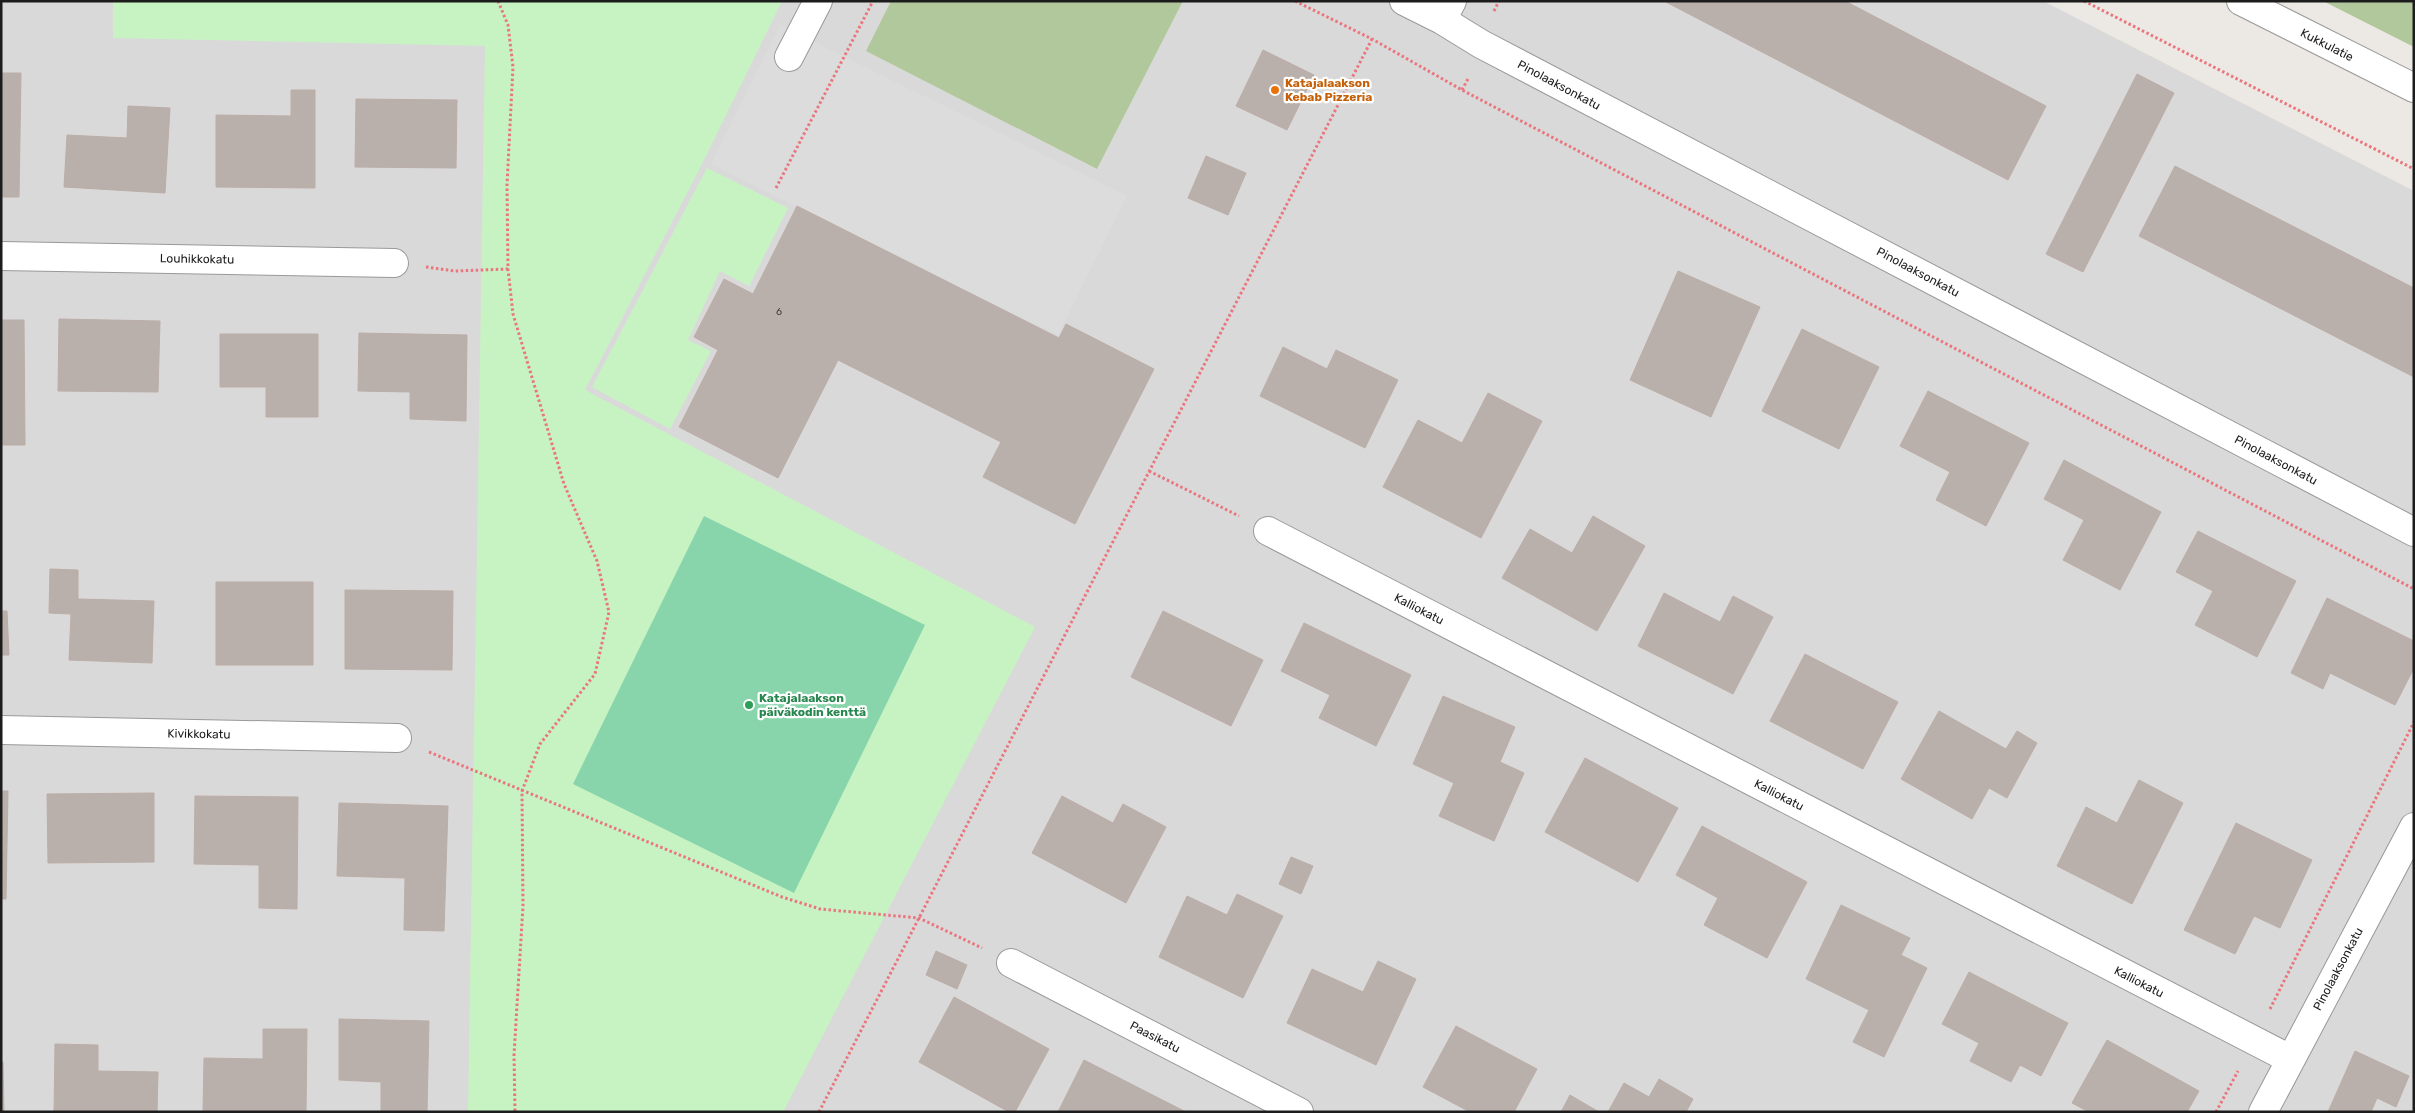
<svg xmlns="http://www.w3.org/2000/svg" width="2415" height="1113" font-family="Rubik,sans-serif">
	<rect width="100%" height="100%" fill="#ece8e3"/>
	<path fill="#dad9d9" d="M1,1H891L867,51L1097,169L1183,1H2043L2414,191V1112H1Z"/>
	<path fill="#b0c89c" d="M891,1H1183L1097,169L866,51Z
		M2323,1H2414V47Z"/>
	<path fill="#c7f3c3" d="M113,1H782L698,172L585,390L1035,627L783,1112H468L485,46L113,38Z
		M707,168L788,208L749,286L720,271L688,340L711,351L670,429L592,387Z"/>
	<path fill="#88d4ab" d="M704,516L925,625L794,893L573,784Z"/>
	<path fill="#dcdcdc" d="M780,25L1127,196L1058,335L711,164Z"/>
	<path fill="#b9b0ac" stroke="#bcada7" d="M1664,1H1845L2046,106L2008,180Z
		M1263,50L1314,75L1287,130L1236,106Z
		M1,73H21L19,197H1Z
		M2137,74L2174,93L2083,272L2046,254Z
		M291,90H315V188L216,187V115L291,116Z
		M356,99L457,100L456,168L355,167Z
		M128,106L170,108L165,193L64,187L67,135L127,138Z
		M1206,156L1246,173L1228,215L1188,198Z
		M2175,166L2414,288V377L2139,236Z
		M797,206L1059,338L1066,324L1154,369L1075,524L983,477L1001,442L838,360L778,478L679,427L718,350L694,337L724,279L753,294Z
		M1678,271L1760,307L1711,417L1630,380Z
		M59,319L160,321L158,392L58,391Z
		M1,320H24L25,445H1Z
		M1802,329L1879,367L1839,449L1762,411Z
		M359,333L467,335L466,421L410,419V392L358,391Z
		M220,334H318V417H266V387H220Z
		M1283,347L1327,369L1336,350L1398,380L1365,448L1260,396Z
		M1928,391L2029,443L1986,526L1936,500L1950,472L1900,446Z
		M1488,393L1542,421L1481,538L1383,487L1418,420L1462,443Z
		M2064,460L2161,512L2120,590L2063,560L2084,520L2044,499Z
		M1593,516L1645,546L1597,631L1502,578L1530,529L1572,553Z
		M2198,531L2296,581L2257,657L2195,625L2213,591L2176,572Z
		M50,569L78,570V599L154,601L152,663L69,660L71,614L49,613Z
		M216,582H313V665H216Z
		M345,590L453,591L452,670L345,669Z
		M1664,593L1720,622L1733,596L1773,617L1733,694L1638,646Z
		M2327,598L2414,641V668L2395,705L2330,673L2323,689L2291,673Z
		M1,611H7L9,655H1Z
		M1163,611L1263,660L1231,726L1131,677Z
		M1304,623L1411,675L1376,746L1319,718L1330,695L1281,671Z
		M1805,654L1898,702L1863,769L1770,721Z
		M1443,696L1515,727L1500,762L1524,773L1494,841L1439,816L1454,783L1413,764Z
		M1939,711L2006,749L2017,731L2037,743L2007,798L1989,788L1972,819L1901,779Z
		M1585,758L1678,808L1638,882L1545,832Z
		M2139,780L2183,803L2132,904L2057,866L2086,807L2117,823Z
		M1,791H8L6,899H1Z
		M154,793V862L48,863L47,794Z
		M195,796L298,797L297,909L259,908V865L194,864Z
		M1062,796L1113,823L1123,804L1166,827L1126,903L1032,853Z
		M339,803L448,806L444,931L404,930L405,878L337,876Z
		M2236,823L2312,860L2280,928L2254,916L2235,954L2184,930Z
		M1702,826L1807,882L1767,958L1704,925L1718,898L1676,875Z
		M1291,857L1313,866L1301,894L1279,884Z
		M1237,894L1283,916L1243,998L1159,957L1187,896L1227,915Z
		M1841,905L1910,938L1901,955L1927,968L1884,1057L1853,1042L1869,1010L1806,979Z
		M936,951L967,965L957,989L926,975Z
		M1378,961L1416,979L1376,1065L1287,1023L1312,969L1363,992Z
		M1969,972L2068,1023L2041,1076L2020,1065L2011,1082L1970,1061L1979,1043L1942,1024Z
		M954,997L1049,1049L1015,1112H1009L919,1062Z
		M339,1019L429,1021L427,1112H381V1082L339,1080Z
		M1456,1026L1537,1069L1514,1112H1470L1423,1087Z
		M263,1029H307L306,1112H203L204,1058L263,1059Z
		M2107,1040L2199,1091L2187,1112H2089L2072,1103Z
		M55,1044L98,1045V1071L158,1072L157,1112H54Z
		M2355,1051L2409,1076L2396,1107L2377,1098L2371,1112H2328Z
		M1084,1060L1186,1112H1058Z
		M1,1062H3L4,1112H1Z
		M1659,1079L1693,1099L1686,1112H1608L1624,1083L1649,1097Z
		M1570,1095L1599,1112H1561Z"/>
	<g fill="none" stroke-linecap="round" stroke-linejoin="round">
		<defs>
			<path id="minor" d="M1404,1L1442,20
				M1452,1L1442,20L1481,44L2414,532
				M2241,1L2414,88
				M789,57L818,1
				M1,256L394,263
				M1268,531L2290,1059
				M1,730L397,738
				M1011,963L1299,1112
				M2263,1112L2414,827"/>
		</defs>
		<use href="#minor" stroke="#999" stroke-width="30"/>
		<path stroke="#ea767d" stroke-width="3" stroke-dasharray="2.5 2.5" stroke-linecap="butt" d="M498,1L508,25L513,67L507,185L508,269L513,314L564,484L597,561L609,612L595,674L540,744L522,791L523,906L514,1055L515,1112
			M1295,1L1372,39L1462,90L2414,589
			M2084,1L2414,169
			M1494,11L1499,1
			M1462,90L1469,77
			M776,188L873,1
			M426,267L455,271L508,269
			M1149,471L1239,516
			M429,752L782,897L820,909L919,918L982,948
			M2270,1009L2414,722
			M819,1112L1372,39
			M2216,1112L2238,1071"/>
		<use href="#minor" stroke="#fff" stroke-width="28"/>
	</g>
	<circle fill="#e8710a" stroke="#fff" stroke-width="2" cx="1275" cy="90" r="5"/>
	<circle fill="#2e9e5b" stroke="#fff" stroke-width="2" cx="749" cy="705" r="5"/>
	<g text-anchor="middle" stroke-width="4.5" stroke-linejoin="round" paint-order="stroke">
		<g font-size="10" fill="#434140">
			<text x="779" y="315">6</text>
		</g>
		<g font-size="12" fill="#1c1c1c" stroke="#fff">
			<text transform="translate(2327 45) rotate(27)" y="4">Kukkulatie</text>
			<text transform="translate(1559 85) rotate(28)" y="4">Pinolaaksonkatu</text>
			<text transform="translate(197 259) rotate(1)" y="4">Louhikkokatu</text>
			<text transform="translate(1918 272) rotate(28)" y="4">Pinolaaksonkatu</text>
			<text transform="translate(2276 460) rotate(28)" y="4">Pinolaaksonkatu</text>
			<text transform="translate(1419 609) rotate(27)" y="4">Kalliokatu</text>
			<text transform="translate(199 734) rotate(1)" y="4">Kivikkokatu</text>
			<text transform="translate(1779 795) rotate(27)" y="4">Kalliokatu</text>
			<text transform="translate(2338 969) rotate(-62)" y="4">Pinolaaksonkatu</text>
			<text transform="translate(2139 982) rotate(27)" y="4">Kalliokatu</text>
			<text transform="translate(1155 1037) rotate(27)" y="4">Paasikatu</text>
		</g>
		<g font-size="12" font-weight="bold" fill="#c56008" stroke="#fff" text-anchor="start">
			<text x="1285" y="87">Katajalaakson<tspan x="1285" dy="14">Kebab Pizzeria</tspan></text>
		</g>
		<g font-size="12" font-weight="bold" fill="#27864d" stroke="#fff" text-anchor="start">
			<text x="759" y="702">Katajalaakson<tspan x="759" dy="14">päiväkodin kenttä</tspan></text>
		</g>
	</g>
	<rect width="2415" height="1113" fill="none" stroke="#1c1c1c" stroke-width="5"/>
</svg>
